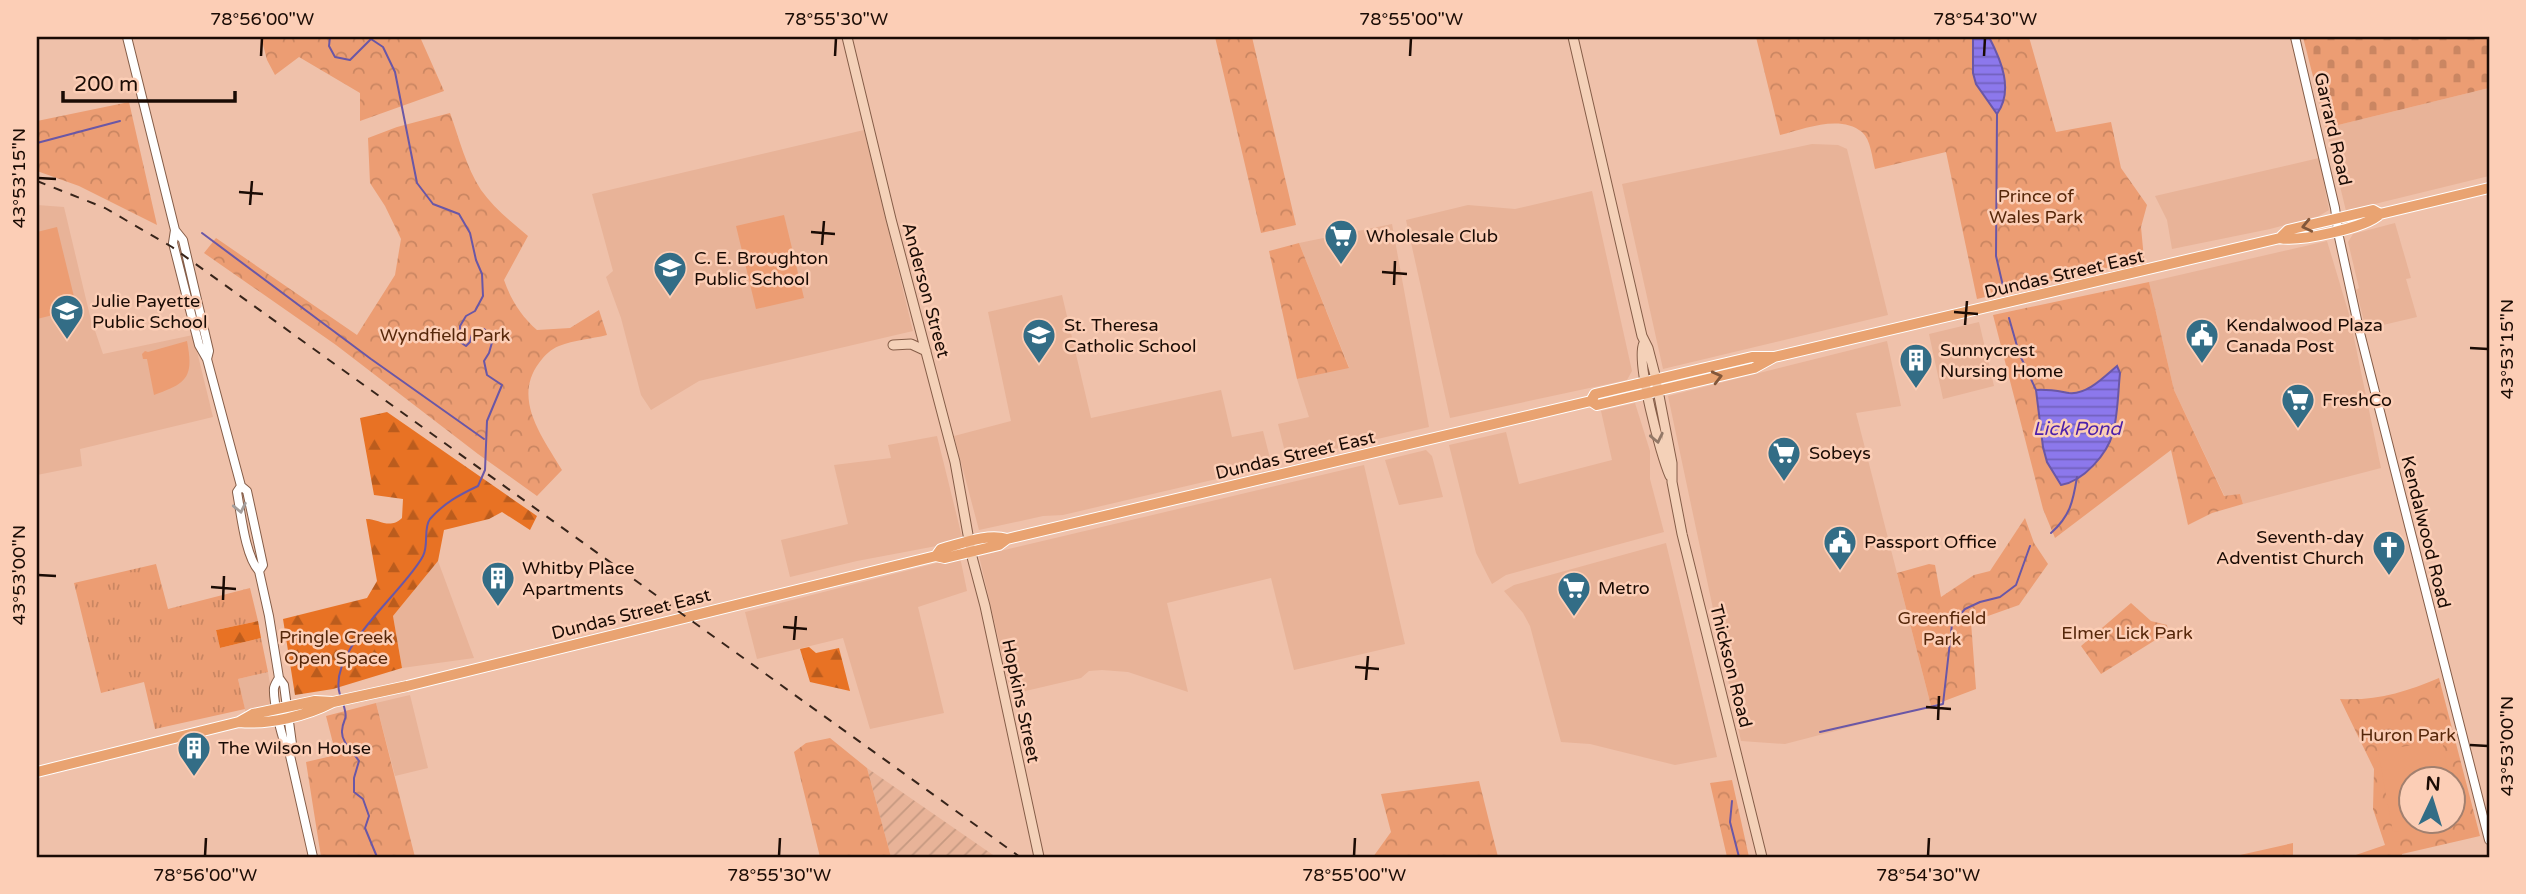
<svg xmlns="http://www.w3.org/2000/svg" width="2526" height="894" font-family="'Varela Round',sans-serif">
	<defs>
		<pattern id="industrial-furrows" width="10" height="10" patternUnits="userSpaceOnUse" patternTransform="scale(1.75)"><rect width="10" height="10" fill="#e8b398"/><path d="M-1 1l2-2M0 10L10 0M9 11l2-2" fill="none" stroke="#c69981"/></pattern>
		<pattern id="grass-tufts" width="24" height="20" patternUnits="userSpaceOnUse" patternTransform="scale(1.75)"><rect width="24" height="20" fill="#ec9d73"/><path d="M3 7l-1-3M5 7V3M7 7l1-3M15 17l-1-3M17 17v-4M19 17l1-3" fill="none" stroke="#ca8662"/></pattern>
		<pattern id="forest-firs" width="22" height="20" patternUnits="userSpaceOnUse" patternTransform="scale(1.75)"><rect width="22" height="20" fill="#e87224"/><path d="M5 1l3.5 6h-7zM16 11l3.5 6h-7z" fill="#bb5c1d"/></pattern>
		<pattern id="cemetery-stones" width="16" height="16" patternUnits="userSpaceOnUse" patternTransform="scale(1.75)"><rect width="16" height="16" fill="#ec9d73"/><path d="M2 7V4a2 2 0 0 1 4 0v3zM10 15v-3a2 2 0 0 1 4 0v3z" fill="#ca8662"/></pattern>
		<pattern id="park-crowns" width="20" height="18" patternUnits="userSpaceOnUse" patternTransform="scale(1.75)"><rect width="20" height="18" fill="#ec9d73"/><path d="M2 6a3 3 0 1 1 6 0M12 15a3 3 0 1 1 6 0" fill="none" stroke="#ca8662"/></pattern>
		<pattern id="water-rules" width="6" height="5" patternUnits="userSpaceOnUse" patternTransform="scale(1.75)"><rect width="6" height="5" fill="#8c78ec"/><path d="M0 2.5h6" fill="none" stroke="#7261bd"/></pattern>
	</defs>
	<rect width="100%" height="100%" fill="#efc1aa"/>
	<path fill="#e8b398" d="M2489,88V176L2346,211L2326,128Z
		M864,130L913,331L699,381L651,410L641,395L621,318L606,277L613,271L592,194Z
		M1812,144L1838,145L1847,149L1888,315L1663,369L1622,184Z
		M2319,158L2329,210L2319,216L2270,229L2172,249L2167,220L2155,196Z
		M1592,191L1632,371L1627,380L1450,418L1406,220L1468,205L1515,209Z
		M37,205L64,207L90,316L103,354L193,335L213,417L80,449L82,466L37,475Z
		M2395,223L2411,278L2406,279L2417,317L2366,329L2356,290L2359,288L2348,242L2353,234Z
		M1392,224L1429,427L1287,460L1278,424L1309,417L1297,379L1349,367L1299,243Z
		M2327,241L2349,314L2381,468L2243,504L2240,494L2225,497L2174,390L2149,282Z
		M1062,295L1091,418L1221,390L1232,437L1263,431L1272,466L1063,515L1043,516L979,530L954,436L1011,421L988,312Z
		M1979,322L1994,386L1943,399L1929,334Z
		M1887,341L1901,406L1856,413L1931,706L1785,744L1741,741L1668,396Z
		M1635,403L1650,451V479L1664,532L1506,575L1492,584L1476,553L1449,445L1506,432L1519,484L1612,460L1601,411Z
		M937,436L963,541L857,561L790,577L781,540L848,524L834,465L891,458L888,445Z
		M1426,450L1432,456L1443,497L1399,505L1385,460Z
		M1364,465L1405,644L1294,670L1271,578L1167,603L1188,692L1128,672L1102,670L1089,671L1081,678L1017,693L1010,689L979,556Z
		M1666,543L1717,757L1675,765L1590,744L1561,742L1530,626L1523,613L1504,591L1514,585Z
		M960,557L967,591L918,607L944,713L870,729L843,638L757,659L745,612Z
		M438,561L474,658L402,668L393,616Z
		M268,672L272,696L270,704L268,707L246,714L238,679Z
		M410,695L428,768L395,776L376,703Z"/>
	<path fill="url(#industrial-furrows)" d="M867,768L996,857H891Z"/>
	<path fill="url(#grass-tufts)" d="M156,564L168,609L250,588L258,621L216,630L220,648L261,638L268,672L238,679L245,709L155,729L144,682L101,693L74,583Z"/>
	<path fill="url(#forest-firs)" d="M387,412L537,516L530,530L502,512L489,519L444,530L438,561L393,616L402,668L333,689L295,695L283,619L367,598L377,581L366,519C380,519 389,530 402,518L403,499L374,495L360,418Z
		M258,621L261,638L220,648L216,630Z
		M809,647L816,653L839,648L850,691L810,682L800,649Z"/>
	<path fill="url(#cemetery-stones)" d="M2303,37H2489V88L2326,128Z"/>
	<path fill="url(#park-crowns)" fill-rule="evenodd" d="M261,37H420L444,91L360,121V93L299,57L275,75L267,60Z
		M1215,37H1252L1296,225L1261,233Z
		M1756,37H2029L2056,132L2111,122L2121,168L2147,205L2141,227L2144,259L1977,299L1946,152L1875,169C1872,158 1871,140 1862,132C1840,114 1804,129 1780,135Z
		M129,102L157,225L79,186L37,171V121Z
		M450,113C459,138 466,167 481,190C493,207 511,222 528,236L504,280C511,300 521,316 537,330L570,328L599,310L607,335C591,339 574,340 559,346C551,349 544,356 539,363C512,399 543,438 562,470L537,496L478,454L336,345L204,253L216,238L357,335L395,275L401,239L385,206L370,183L368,138L397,127Z
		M1299,243L1349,368L1297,379L1269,251Z
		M2149,282L2174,390L2224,496L2240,494L2243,504L2212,513L2188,525L2171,450L2055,538L2043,509L1993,315Z
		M2025,518L2034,543L2048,564L2019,605L1971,622L1976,689L1931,706L1897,573L1929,564L1935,565L1941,597L1974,575L1990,571Z
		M2131,603L2151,621L2167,625L2169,636L2157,639L2101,674L2081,646Z
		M2439,678L2480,836L2402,854V857H2350L2385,845L2373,809L2374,769L2340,699C2376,701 2406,692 2439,678ZM2410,778H2452V820H2410Z
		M376,703L415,857H321L306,762L336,755L326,716Z
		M830,738L867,768L891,857H820L794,752L806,743Z
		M1732,780L1749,857H1727L1710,783Z
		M1479,781L1498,857H1373L1391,832L1381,794Z
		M2293,843V857H2231Z"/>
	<path fill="#ec9d73" d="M784,215L804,298L756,309L736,226Z
		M57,227L77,309L37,319V232Z
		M187,341C194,378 187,383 154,395L147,359H143L142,354L145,351L148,352Z
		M2442,740L2449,778H2410V820H2452L2453,799L2456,820L2393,832L2378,751Z"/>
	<path fill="url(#water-rules)" stroke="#6a57a6" stroke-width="2" d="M1973,37H1989C2001,60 2014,90 1997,114L1976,84L1973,73Z
		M2117,366L2120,373C2118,392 2118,414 2113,433C2107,454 2084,481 2061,485L2047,462L2043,447L2036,390C2048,389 2057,391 2069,393C2087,395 2104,377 2117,366Z"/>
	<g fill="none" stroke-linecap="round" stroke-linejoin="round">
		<path stroke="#6a57a6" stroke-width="2" d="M330,37L329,46L335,57L350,60L371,39L383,47L395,72L417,183L433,204L459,214L470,233L476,260L482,274L483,296L475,311L466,316L460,326V342L466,346L470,342L473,330L484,329L493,339L489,353L484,361L487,375L502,385L487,421L485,470L478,486C459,495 444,503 430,519C423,528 429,545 423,556C404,592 326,651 340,695
			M1997,114L1996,256L2003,286
			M37,143L120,121
			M202,233L371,359L484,439
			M2009,318L2019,353L2036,390
			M2051,533C2070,516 2073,502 2077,477
			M343,703C349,723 343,716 342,731C341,742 353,752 359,761L354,778V792L363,799L369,816L365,828L377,857
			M1820,732L1943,704L1952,624L1965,609L1980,602L2000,597L2016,585L2030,546
			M1732,801L1730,822L1739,857"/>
		<defs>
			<path id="tertiary" d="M127,37L175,230L173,243L199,345L207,359
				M2295,37L2335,208L2339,237L2359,329L2489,840
				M175,230L183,240L209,351L207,359L241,486L247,491L263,565L259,571
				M241,486L237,492C241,513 245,556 259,571L269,616L279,678L284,685L292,744L289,751
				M279,678C277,681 275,684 274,688C273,699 282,743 289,751L313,857"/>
			<path id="secondary" d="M847,37L891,219L955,462L972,557L985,606L1039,857
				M1573,37L1642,336L1648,348L1655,375L1672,463V482L1682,534L1762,857
				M1644,343C1635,360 1661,456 1670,476
				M893,345L911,344L926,351"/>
			<path id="primary" d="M2280,238L2288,230L2373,210L2380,214
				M1591,401L1595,394L1752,357H1774L2280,238C2299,242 2365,228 2380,214L2489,188
				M936,556L941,549C961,544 987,533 1007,539
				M239,722C269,725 306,716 333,702
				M37,772L239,722L253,714L315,701L333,702L407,686L936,556L945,558L999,545L1007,539L1591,401L1597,405L1754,368L1774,357"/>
		</defs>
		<use href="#tertiary" stroke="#855d48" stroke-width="10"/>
		<use href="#secondary" stroke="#855d48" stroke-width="11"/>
		<use href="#primary" stroke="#fff" stroke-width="12"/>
		<use href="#tertiary" stroke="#fff" stroke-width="8"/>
		<use href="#secondary" stroke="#f4d1b8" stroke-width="9"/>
		<use href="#primary" stroke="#e9a371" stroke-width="10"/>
		<path stroke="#37241a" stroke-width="2" stroke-dasharray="9 9" stroke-linecap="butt" d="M37,181L105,208L172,247L1020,857"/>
	</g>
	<defs><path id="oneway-chevron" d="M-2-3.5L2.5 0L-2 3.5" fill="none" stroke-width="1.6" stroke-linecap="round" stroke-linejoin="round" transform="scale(1.75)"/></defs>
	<g stroke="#82573a">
		<use href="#oneway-chevron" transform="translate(2307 226) rotate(167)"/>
		<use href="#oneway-chevron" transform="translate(1717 377) rotate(-14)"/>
	</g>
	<use stroke="#927867" href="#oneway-chevron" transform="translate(1657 438) rotate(78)"/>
	<use stroke="#a39d9b" href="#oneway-chevron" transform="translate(240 508) rotate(78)"/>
	<path fill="none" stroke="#1a0b04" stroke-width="2.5" d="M261,56L262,38M835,56L836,38M1410,56L1411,38M1984,56L1985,38M38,178L56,179M239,192L263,194M250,205L252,181M811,232L835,234M822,245L824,221M1382,272L1407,274M1394,285L1395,261M1954,312L1978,314M1965,325L1967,301M2470,348L2488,349M38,575L56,576M211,587L236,589M223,600L224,576M783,627L807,629M794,640L796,616M1355,667L1379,669M1366,680L1368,656M1926,707L1951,709M1938,720L1939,696M2470,745L2488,746M205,856L206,838M779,856L780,838M1354,856L1355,838M1928,856L1929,838"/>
	<defs>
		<symbol id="supermarket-pin" viewBox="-11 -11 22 30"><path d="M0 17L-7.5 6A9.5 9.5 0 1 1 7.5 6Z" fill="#336d86" stroke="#fcceb6"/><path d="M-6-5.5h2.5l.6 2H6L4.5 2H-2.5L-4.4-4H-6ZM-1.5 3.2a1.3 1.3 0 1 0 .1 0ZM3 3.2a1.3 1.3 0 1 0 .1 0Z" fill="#fff"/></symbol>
		<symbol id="school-pin" viewBox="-11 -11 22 30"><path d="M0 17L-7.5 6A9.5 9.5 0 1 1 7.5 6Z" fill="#336d86" stroke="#fcceb6"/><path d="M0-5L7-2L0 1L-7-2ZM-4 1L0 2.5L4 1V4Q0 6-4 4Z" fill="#fff"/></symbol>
		<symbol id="civic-pin" viewBox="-11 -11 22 30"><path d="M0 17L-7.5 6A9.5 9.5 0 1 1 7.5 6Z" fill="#336d86" stroke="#fcceb6"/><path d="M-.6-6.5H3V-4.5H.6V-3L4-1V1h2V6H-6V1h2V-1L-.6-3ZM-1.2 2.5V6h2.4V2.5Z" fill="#fff"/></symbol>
		<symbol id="building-pin" viewBox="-11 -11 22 30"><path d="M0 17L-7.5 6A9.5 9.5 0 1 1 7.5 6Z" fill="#336d86" stroke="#fcceb6"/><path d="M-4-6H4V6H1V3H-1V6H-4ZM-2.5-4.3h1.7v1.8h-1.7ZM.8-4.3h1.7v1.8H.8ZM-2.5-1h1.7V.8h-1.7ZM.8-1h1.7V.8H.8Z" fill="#fff"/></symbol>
		<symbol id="church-pin" viewBox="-11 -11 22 30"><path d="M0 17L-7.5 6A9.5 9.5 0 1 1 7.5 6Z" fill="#336d86" stroke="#fcceb6"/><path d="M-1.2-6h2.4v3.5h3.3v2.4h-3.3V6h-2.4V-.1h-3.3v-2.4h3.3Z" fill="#fff"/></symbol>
	</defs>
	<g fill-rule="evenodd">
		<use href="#supermarket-pin" x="1322" y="217" width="38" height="52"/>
		<use href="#school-pin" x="651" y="249" width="38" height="52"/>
		<use href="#school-pin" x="48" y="292" width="38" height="52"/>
		<use href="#school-pin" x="1020" y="316" width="38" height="52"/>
		<use href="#civic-pin" x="2183" y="316" width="38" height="52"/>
		<use href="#building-pin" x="1897" y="341" width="38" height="52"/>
		<use href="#supermarket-pin" x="2279" y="381" width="38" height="52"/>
		<use href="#supermarket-pin" x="1765" y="434" width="38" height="52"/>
		<use href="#civic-pin" x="1821" y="523" width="38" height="52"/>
		<use href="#church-pin" x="2370" y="528" width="38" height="52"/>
		<use href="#building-pin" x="479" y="559" width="38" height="52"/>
		<use href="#supermarket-pin" x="1555" y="569" width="38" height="52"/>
		<use href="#building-pin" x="175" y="729" width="38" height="52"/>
	</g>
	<g text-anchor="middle" stroke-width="5" stroke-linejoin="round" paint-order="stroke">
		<g font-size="18" fill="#1a0b04" stroke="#fcceb6">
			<text transform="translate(2333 129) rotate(77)" y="6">Garrard Road</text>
			<text transform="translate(2064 274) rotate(-13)" y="6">Dundas Street East</text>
			<text transform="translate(926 290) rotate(75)" y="6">Anderson Street</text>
			<text transform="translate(1295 455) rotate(-13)" y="6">Dundas Street East</text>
			<text transform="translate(2426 532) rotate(76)" y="6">Kendalwood Road</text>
			<text transform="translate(631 614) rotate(-14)" y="6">Dundas Street East</text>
			<text transform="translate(1731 666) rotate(76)" y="6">Thickson Road</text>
			<text transform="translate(1021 701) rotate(78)" y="6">Hopkins Street</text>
		</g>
		<g font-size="18" fill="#56270a" stroke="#fcceb6">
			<text x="2036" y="202">Prince of<tspan x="2036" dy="21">Wales Park</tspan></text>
			<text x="445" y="341">Wyndfield Park</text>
			<text x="1942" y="624">Greenfield<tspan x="1942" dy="21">Park</tspan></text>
			<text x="2127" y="639">Elmer Lick Park</text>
			<text x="336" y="643">Pringle Creek<tspan x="336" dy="21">Open Space</tspan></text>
			<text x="2408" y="741">Huron Park</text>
		</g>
		<g font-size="18" fill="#1a0b04" stroke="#fcceb6" text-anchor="start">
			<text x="1366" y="242">Wholesale Club</text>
			<text x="694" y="264">C. E. Broughton<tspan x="694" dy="21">Public School</tspan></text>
			<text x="92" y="307">Julie Payette<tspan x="92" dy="21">Public School</tspan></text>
			<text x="1064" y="331">St. Theresa<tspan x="1064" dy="21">Catholic School</tspan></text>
			<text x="2226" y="331">Kendalwood Plaza<tspan x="2226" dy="21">Canada Post</tspan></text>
			<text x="1940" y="356">Sunnycrest<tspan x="1940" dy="21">Nursing Home</tspan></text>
			<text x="2322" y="406">FreshCo</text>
			<text x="1809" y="459">Sobeys</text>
			<text x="2364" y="543" text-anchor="end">Seventh-day<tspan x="2364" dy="21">Adventist Church</tspan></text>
			<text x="1864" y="548">Passport Office</text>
			<text x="522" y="574">Whitby Place<tspan x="522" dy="21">Apartments</tspan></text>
			<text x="1598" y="594">Metro</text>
			<text x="218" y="754">The Wilson House</text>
		</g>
		<g font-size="19" font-style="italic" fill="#4d21aa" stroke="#fcceb6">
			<text x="2077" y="435">Lick Pond</text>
		</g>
	</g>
	<rect width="2526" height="894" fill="none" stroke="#fcceb6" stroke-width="77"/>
	<g transform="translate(2432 800) rotate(4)"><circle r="33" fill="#fcceb6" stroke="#a2806f" stroke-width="2"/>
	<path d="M0-5L12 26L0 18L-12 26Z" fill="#336d86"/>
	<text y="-10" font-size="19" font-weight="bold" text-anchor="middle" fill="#1a0b04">N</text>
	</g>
	<path d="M63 91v10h172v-10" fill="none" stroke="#1a0b04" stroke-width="3.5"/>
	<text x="74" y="91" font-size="21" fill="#1a0b04" stroke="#fcceb6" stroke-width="5" paint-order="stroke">200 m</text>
	<rect x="38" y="38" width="2450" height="818" fill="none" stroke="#1a0b04" stroke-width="2.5"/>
	<g font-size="18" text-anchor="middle" fill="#1a0b04">
		<text x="262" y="25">78°56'00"W</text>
		<text x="836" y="25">78°55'30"W</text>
		<text x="1411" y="25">78°55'00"W</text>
		<text x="1985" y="25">78°54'30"W</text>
		<text transform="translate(19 178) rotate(-90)" y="6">43°53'15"N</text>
		<text transform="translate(2507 349) rotate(-90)" y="6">43°53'15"N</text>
		<text transform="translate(19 575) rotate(-90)" y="6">43°53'00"N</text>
		<text transform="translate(2507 746) rotate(-90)" y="6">43°53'00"N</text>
		<text x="205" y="881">78°56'00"W</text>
		<text x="779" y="881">78°55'30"W</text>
		<text x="1354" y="881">78°55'00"W</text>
		<text x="1928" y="881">78°54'30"W</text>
	</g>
</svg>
